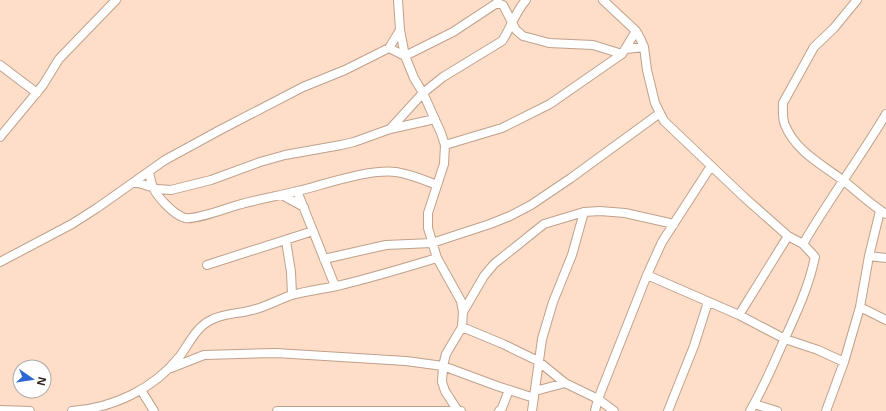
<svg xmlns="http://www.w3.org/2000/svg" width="886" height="411" font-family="'Noto Sans',sans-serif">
	<rect width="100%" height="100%" fill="#fedec8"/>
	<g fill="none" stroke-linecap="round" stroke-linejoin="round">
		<defs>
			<path id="street" d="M398,0L400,30L405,56L414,78L423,93L441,133L445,145L444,164L428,213V228L437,258L461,301L463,312L462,327L446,354L443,366L442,382L445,391L458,411
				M603,0L636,31L641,40L644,47L647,70L655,103L664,121L745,198L788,236L803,244L815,257C809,286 797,312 785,338C774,363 764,387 750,411
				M857,0L834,28L814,47L783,103C783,110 782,118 785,125C796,152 823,165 845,182C858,192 871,205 886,214
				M389,48L405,56L453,32L497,3L503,5L516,30L523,36L549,43L593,45L622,54
				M626,49L644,47
				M0,65L37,93
				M390,129L423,93L443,77L502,41C511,28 515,12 526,0
				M0,137L43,85L59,59L116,0
				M445,145L502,128L550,104L622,54L636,31
				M149,172C150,177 151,183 153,187C157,197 174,215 185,218C196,220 227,208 238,205C258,199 278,196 298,191C326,184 367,169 396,172C410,174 424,180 437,185
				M135,182L158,189L171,190L211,180L260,162L285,155L341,145L354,142L390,129L435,119
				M297,191L335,286
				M282,195L304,207
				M286,241L291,272L292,295
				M803,244C829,199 860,158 886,114
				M869,256L880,211
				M324,259L386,245L432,243L490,224L510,216L531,205L571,178L660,113
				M0,262L72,224L97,208L165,160L220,130L303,87L345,70L389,48L400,30
				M207,265L313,231
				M647,275L739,315L785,339L818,350L844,362
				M860,307L886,320
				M463,312L484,276L494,264L544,224L584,212L600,211L625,213L674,224
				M739,315L788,236
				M462,327L503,344L538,361L565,383L598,399L614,411
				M171,368L204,355L276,353L406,361L443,366L497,386L534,398
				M141,390L154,411
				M535,391L565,383
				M754,404L777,411
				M0,410L30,411
				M72,411C113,408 154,389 180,356C189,344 196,327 211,320C224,313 239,314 252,310C266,307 279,299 292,295C307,291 322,289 337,286C371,278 404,268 437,258
				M277,411H461
				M499,411L502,408L509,390
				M532,411L542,339L553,302L572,255L584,212
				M595,411L598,399L647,275L662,242L711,166
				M668,411L694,346L708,302
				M826,411L844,362L860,307L869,256L886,258"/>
		</defs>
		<use href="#street" stroke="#bea18b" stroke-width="10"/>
		<use href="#street" stroke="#fff" stroke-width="8"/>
	</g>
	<g transform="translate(32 379) rotate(103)"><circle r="19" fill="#ffffff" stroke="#ada8a5"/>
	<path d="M0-3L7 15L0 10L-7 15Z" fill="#2b67d4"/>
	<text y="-6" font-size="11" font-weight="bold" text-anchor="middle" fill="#31251d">N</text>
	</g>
</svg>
